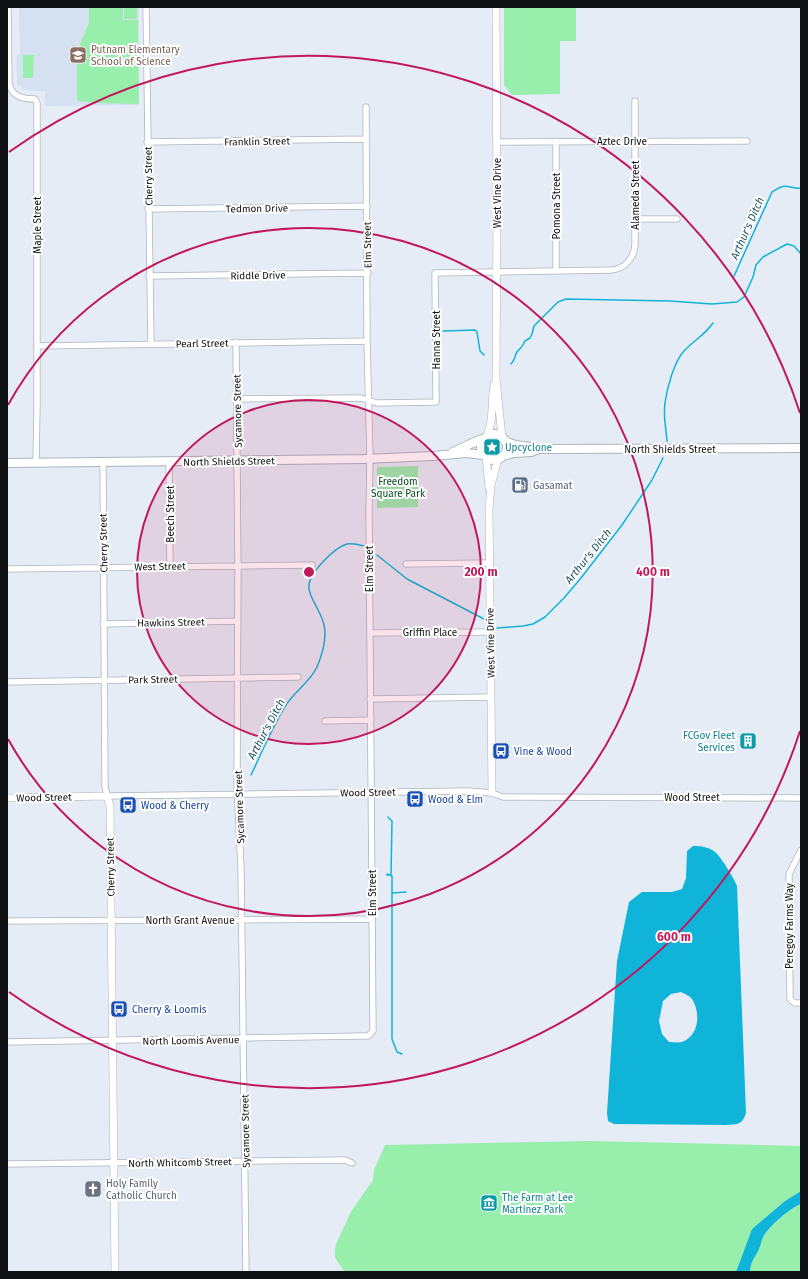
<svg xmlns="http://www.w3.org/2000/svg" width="808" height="1279" font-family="'Fira Sans',sans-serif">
	<rect width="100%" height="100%" fill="#e5ecf5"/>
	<path fill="#d5e0f0" d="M19,7H139V105L45,106V91H30L23,89L17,84V78L16,57L19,54L20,50Z"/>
	<path fill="#98eeab" d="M89,7H123V20H138L139,104L97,103L78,101L77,99V49H78L89,23Z
		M124,7H137V19H124Z
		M504,7L576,8V41H560V94L512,95L504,85Z
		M23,55H34L33,78H23Z
		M418,466V507L377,508V468L379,467Z
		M590,1141L801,1146V1191L785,1201L752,1229L736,1272H345L335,1258V1250L336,1244L352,1210L373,1180L374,1170L385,1145Z
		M801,1204V1272H750C750,1262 755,1258 759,1249C761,1245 761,1241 763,1237C770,1225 789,1209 801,1204Z"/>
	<path fill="#10b4d8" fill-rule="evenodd" d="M693,846C701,846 709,847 715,852C721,857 734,878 737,886L746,1113C742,1125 738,1124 726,1125L614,1124L608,1121L607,1113L617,961L629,902L642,892H672L682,889L686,878L687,851ZM681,992C685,994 690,996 692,999C701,1013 699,1036 682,1042C678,1043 673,1042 669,1042L662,1034L659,1021L663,1001L671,994Z
		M801,1191V1204C789,1209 770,1225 763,1237C761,1241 761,1245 759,1249C755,1258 750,1262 750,1272H736L752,1229L785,1201Z"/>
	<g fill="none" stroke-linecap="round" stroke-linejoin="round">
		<path stroke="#10b4d8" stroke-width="1.5" d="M734,276L772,192C774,191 778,188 781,187C788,184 794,190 801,188
			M443,331L475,330L477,332L480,351L484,355
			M511,364C516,359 514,356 517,352C520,348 523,347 525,341L530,338L532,334L534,326L558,302L566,299L670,301L712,304L737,302L744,297L753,277L756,265L763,257L787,244L794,246L801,254
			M667,441C666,428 663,415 665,403C667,388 674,362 684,351C694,340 704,336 713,323
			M377,555L407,579L484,619
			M497,628L523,626L533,624L545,617L564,598L581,578L622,525L652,480L663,458
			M251,775C262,752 272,727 286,705C295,691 310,682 317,667C322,655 327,638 324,625C323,619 319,612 316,606C313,600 308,592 309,586C309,573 335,547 347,544C352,543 359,545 365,546
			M388,817L392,821L391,875
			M387,874L392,876V1039L397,1052L402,1054
			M387,875H391
			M392,893L406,892"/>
		<defs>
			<path id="minor" d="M8,7L9,83C12,97 22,99 35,99L37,103V407L36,462
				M146,7L151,344
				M556,141V271
				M147,142L366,139
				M497,142L747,141
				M148,209L367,206
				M635,219H677
				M149,276L368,273
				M236,342L238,572L237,786L241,868L246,1272
				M37,346L367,341
				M237,399L361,398L377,403L436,402L435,273L611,270C624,269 633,260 635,246V101
				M169,461L170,566
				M103,462L105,786L107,796L469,791L492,793L503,797L801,798
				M406,564L489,563
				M7,569L312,565
				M103,624L238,621
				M370,633L490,632
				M7,682L298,677
				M370,699L491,697
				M325,721L371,720
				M801,850L789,874L790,999L795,1003H801
				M7,921L372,919
				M7,1042L363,1036H368L373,1031L369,511L370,459L367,341L366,107
				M7,1164L345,1160L352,1163"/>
			<path id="tertiary" d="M496,7L497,212L496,379L502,437
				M487,436C494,420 491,402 494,385
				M486,457L489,487
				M492,793L489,509L491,485L498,459
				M7,798L107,796L110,806L115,1272"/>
			<path id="secondary" d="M481 447a13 13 0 1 1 26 0a13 13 0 1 1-26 0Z
				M505,441L515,445L531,447L539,449L801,448
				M453,452L479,440L483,439
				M503,456L514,453L531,452L539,449
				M7,463L364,459L433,456L466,453L484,455"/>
		</defs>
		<use href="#minor" stroke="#adb4bd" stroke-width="7"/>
		<use href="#tertiary" stroke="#adb4bd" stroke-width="8"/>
		<use href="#secondary" stroke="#adb4bd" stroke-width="10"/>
		<use href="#minor" stroke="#fff" stroke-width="5.5"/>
		<use href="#tertiary" stroke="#fff" stroke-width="7"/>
		<use href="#secondary" stroke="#fff" stroke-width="8"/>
	</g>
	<circle cx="309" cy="572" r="172" fill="#c2185b" fill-opacity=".12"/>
	<g fill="none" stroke="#c2185b" stroke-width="2">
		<circle cx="309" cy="572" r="172"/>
		<path d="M8 405A344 344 0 1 1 8 739"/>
		<path d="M800 731A516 516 0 0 1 9 992M9 152A516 516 0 0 1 800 413"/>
	</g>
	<defs>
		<symbol id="school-square" viewBox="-11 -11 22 22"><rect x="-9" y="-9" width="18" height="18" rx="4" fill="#8d6e63" stroke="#fff"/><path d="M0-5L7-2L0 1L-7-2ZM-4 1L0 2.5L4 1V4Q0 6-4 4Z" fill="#fff"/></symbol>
		<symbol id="sight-square" viewBox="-11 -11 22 22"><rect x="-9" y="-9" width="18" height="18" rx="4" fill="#0f9aa8" stroke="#fff"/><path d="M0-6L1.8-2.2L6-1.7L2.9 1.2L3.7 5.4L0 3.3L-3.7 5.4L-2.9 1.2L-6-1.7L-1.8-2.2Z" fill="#fff"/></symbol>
		<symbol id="fuel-square" viewBox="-11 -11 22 22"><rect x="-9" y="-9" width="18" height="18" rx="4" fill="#5c6f8a" stroke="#fff"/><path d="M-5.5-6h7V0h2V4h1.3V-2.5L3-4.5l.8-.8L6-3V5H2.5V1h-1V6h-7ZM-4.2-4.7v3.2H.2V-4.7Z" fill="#fff"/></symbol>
		<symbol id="building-square" viewBox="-11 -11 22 22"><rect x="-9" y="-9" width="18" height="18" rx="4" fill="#0f9aa8" stroke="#fff"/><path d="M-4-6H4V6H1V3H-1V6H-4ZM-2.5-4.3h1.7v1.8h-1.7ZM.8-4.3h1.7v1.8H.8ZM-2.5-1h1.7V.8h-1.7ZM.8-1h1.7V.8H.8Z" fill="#fff"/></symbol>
		<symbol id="bus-square" viewBox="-11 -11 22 22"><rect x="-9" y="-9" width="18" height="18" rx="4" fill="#1a4fb4" stroke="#fff"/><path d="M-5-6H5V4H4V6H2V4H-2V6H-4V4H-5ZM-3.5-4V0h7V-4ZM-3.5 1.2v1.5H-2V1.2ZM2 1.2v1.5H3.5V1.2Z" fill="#fff"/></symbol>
		<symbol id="church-square" viewBox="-11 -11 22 22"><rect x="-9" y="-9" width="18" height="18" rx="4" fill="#6b7280" stroke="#fff"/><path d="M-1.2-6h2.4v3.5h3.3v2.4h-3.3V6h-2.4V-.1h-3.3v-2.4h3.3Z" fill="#fff"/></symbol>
		<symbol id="museum-square" viewBox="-11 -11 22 22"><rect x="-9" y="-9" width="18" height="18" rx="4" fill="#0f9aa8" stroke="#fff"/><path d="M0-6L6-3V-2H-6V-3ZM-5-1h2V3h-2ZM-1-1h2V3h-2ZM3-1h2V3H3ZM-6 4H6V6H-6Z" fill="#fff"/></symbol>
	</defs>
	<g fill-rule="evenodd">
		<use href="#school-square" x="68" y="45" width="20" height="20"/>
		<use href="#sight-square" x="482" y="437" width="20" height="20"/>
		<use href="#fuel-square" x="510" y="475" width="20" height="20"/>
		<use href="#building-square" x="738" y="731" width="20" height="20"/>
		<use href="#bus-square" x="491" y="741" width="20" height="20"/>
		<use href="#bus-square" x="405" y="789" width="20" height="20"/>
		<use href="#bus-square" x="118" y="795" width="20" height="20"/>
		<use href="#bus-square" x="109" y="999" width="20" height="20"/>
		<use href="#church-square" x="83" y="1179" width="20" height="20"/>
		<use href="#museum-square" x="479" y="1193" width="20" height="20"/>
	</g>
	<g text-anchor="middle" stroke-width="4" stroke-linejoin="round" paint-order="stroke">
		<g font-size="10" fill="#785e54" stroke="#fff" text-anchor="start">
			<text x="91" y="53">Putnam Elementary<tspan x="91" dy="12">School of Science</tspan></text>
		</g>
		<g font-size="10" fill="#0f1114" stroke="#fff">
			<text transform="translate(257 141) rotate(-1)" y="4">Franklin Street</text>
			<text x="622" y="145">Aztec Drive</text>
			<text transform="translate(148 176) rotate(-91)" y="4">Cherry Street</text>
			<text transform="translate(497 193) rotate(-90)" y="4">West Vine Drive</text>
			<text transform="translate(635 195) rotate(-90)" y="4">Alameda Street</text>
			<text transform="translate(556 206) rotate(-90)" y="4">Pomona Street</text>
			<text transform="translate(257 208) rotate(-1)" y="4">Tedmon Drive</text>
			<text transform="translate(37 225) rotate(-90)" y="4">Maple Street</text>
			<text transform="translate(367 245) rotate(-91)" y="4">Elm Street</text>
			<text transform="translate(258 275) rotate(-1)" y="4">Riddle Drive</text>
			<text transform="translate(436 340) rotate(-90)" y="4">Hanna Street</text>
			<text transform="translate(202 343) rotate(-1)" y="4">Pearl Street</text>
			<text transform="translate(237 411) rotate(-91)" y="4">Sycamore Street</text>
			<text x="670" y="453">North Shields Street</text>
			<text transform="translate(229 461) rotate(-1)" y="4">North Shields Street</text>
			<text transform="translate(170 514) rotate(-90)" y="4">Beech Street</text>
			<text transform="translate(103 543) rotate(-91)" y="4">Cherry Street</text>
			<text transform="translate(160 566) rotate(-1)" y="4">West Street</text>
			<text transform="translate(369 569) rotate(-90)" y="4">Elm Street</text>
			<text transform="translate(171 622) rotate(-1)" y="4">Hawkins Street</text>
			<text x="430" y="636">Griffin Place</text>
			<text transform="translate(490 643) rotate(-91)" y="4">West Vine Drive</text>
			<text transform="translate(153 679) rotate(-1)" y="4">Park Street</text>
			<text transform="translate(368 792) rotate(-1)" y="4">Wood Street</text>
			<text transform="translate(44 797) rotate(-1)" y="4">Wood Street</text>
			<text x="692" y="801">Wood Street</text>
			<text transform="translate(239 807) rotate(-92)" y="4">Sycamore Street</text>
			<text transform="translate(110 867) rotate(-91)" y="4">Cherry Street</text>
			<text transform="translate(372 893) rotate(-90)" y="4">Elm Street</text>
			<text x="190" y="924">North Grant Avenue</text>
			<text transform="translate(789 926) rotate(-90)" y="4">Peregoy Farms Way</text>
			<text transform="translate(191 1040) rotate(-1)" y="4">North Loomis Avenue</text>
			<text transform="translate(245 1131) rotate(-91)" y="4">Sycamore Street</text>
			<text transform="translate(180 1162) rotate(-1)" y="4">North Whitcomb Street</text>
		</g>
		<g font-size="10" fill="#0d838f" stroke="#fff" text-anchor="start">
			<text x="505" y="451">Upcyclone</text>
			<text x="735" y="739" text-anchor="end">FCGov Fleet<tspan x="735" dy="12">Services</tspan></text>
			<text x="502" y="1201">The Farm at Lee<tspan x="502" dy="12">Martinez Park</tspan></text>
		</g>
		<g font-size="10" fill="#04491f" stroke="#fff">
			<text x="398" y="485">Freedom<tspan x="398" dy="12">Square Park</tspan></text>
		</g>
		<g font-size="10" fill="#4e5e75" stroke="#fff" text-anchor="start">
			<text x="533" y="489">Gasamat</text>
		</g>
		<g font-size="10" fill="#164399" stroke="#fff" text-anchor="start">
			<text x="514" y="755">Vine &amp; Wood</text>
			<text x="428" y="803">Wood &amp; Elm</text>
			<text x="141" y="809">Wood &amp; Cherry</text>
			<text x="132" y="1013">Cherry &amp; Loomis</text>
		</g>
		<g font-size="10" fill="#5b616d" stroke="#fff" text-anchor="start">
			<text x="106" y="1187">Holy Family<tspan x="106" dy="12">Catholic Church</tspan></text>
		</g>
		<g font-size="11" font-style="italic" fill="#1d5565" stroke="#fff">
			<text transform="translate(747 228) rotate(-66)" y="4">Arthur's Ditch</text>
			<text transform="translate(588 556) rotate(-51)" y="4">Arthur's Ditch</text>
			<text transform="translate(266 729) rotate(-62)" y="4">Arthur's Ditch</text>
		</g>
	</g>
	<circle cx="309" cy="572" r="6" fill="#c2185b" stroke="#fff" stroke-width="2"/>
	<g font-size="12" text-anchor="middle" font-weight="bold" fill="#c2185b" stroke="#fff" stroke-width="4" stroke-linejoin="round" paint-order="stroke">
		<text x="481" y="576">200 m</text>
		<text x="653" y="576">400 m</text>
		<text x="674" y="941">600 m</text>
	</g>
	<rect width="808" height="1279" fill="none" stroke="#0f1114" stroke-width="16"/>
</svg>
